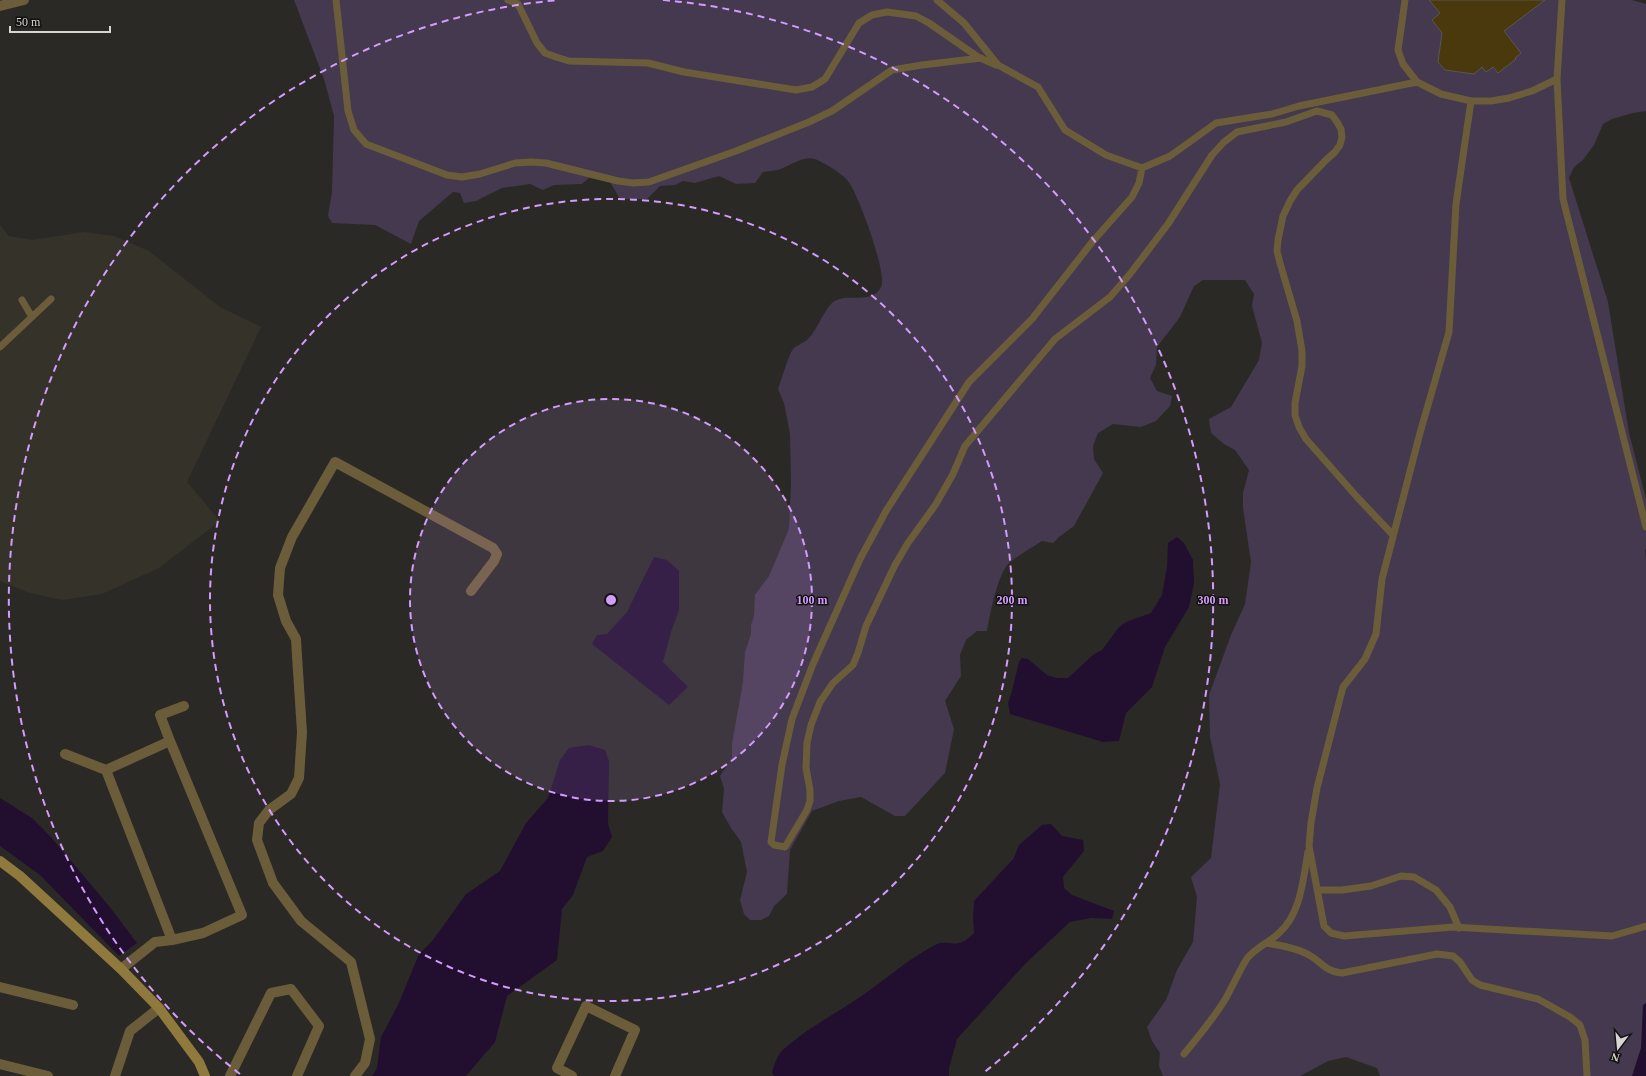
<svg xmlns="http://www.w3.org/2000/svg" width="1646" height="1076" font-family="'Times New Roman',serif">
	<rect width="100%" height="100%" fill="#2b2926"/>
	<path fill="#353229" d="M0,225L9,236L32,240L84,232L114,236L149,251L220,307L261,327L187,482L220,521L159,568L102,594L62,600L30,593L0,581Z"/>
	<path fill="#44394e" d="M294,0H1632L1646,4V111L1633,113L1612,119L1603,124L1594,145L1583,160L1574,167L1569,178L1608,302L1629,433L1646,499V549L1645,550L1646,561V1076H1380L1377,1068L1346,1057L1328,1061L1300,1076H1163L1159,1066L1160,1053L1152,1041L1147,1027L1166,1000L1177,970L1193,942L1197,897L1191,877L1211,858L1220,784L1210,737L1209,695L1231,635L1245,604L1251,562L1243,508V493L1249,470L1235,450L1224,444L1211,433L1209,419L1231,407L1259,360L1262,343L1252,306L1254,294L1245,280H1203L1194,286L1180,317L1157,347L1156,365L1150,378L1157,391L1172,396L1170,406L1156,421L1141,427L1113,424L1098,433L1093,446L1094,459L1103,473L1074,526L1059,537L1053,543L1042,541C1033,547 1017,556 1009,563C997,575 990,615 987,631H977L966,640L960,655L961,676L945,701L954,729L945,773L905,816H895L861,797L839,801L812,811L790,850L787,894L774,906L769,916L761,920H750L744,914L740,900L747,872L741,842L731,828L722,812L724,789L720,776L732,758V744L743,682L745,652L751,634V625L754,616L755,595L769,576L789,529L791,483L790,434L784,403L778,389C781,381 789,354 793,349C797,345 804,343 808,339C818,329 822,313 832,303C845,291 871,306 881,287C888,275 858,193 848,181C842,173 824,163 815,159C803,155 788,167 778,170C773,171 767,171 763,172L755,183L736,184L719,176L695,183L683,181L675,185L660,186L647,199H620L610,182L589,178L582,184L554,185L543,190L530,184L502,188L476,201L464,203L460,193L453,192L419,221L411,244L375,225L332,223L328,216L332,192L334,116L324,79Z"/>
	<path fill="#220f2f" d="M1177,537L1184,543L1193,560L1194,583L1189,607L1165,647L1152,687L1126,713L1119,741L1103,742L1010,714L1008,703L1012,691L1019,662L1022,658L1028,659L1047,675L1057,678H1068L1094,654L1102,650L1119,627L1126,622L1151,613L1162,595L1167,567L1168,543Z
		M654,557L667,560L679,571V610L671,632L663,662L688,687L669,705L592,644L597,635L607,634L627,612Z
		M589,745L605,750L609,761L608,824L612,837L603,851L587,857L573,895L562,909L557,960L507,996L495,1042L466,1076H372L377,1068L381,1037L398,1005L419,954L433,940L466,894L500,871L526,823L548,798L560,760L569,748Z
		M0,798L32,818L49,835L109,906L137,943L119,956L40,875L0,846Z
		M1051,824L1062,836L1083,840L1084,851L1063,877L1064,888L1072,895L1114,911L1112,919L1091,918L1070,922L1026,963L957,1039L949,1068V1076H774L772,1073C774,1064 778,1053 786,1047C807,1029 836,1013 860,997C885,980 908,959 935,945C948,938 957,952 974,933L973,918L974,901L1014,858L1019,845L1042,825Z
		M1646,1003V1076H1632L1641,1048L1643,1005Z"/>
	<path fill="#49390c" stroke="#585753" d="M1429,0H1545L1504,31L1521,53L1515,58L1516,59L1498,73L1493,67L1486,72L1482,67L1474,74L1445,70L1438,62L1442,33L1432,20L1440,13Z"/>
	<g fill="none" stroke-linecap="round" stroke-linejoin="round">
		<path stroke="#6b5d39" stroke-width="7" d="M336,0L348,111L354,130L366,144L447,175L462,177L480,174L515,163L531,162L546,163L618,181L633,183L649,182L736,151L809,122L832,111L892,70L922,65L981,58
			M508,0L518,4L537,43L545,53L556,57L569,61L648,63L684,72L796,90L812,87L825,79L859,23L872,15L887,12L916,16L929,23L978,57L996,65
			M937,0L964,23L998,65L1038,87L1065,130L1106,155L1142,168L1170,156L1216,123L1272,114L1299,106L1417,82L1441,94L1471,101H1491L1509,98L1532,91L1557,79
			M1405,0L1398,50L1403,64L1417,82
			M1562,0L1557,79L1563,199L1646,527
			M1471,101L1456,204L1449,332L1420,433L1382,579L1376,634L1365,659L1343,687L1317,788L1311,823L1309,846L1324,926L1331,933L1344,936L1453,927L1612,936L1646,926
			M1142,168L1139,183L1132,197L1093,241L1032,319L969,382L886,511L860,559L813,664L792,719L782,765L771,842L774,845L785,847L807,810L810,801V790L806,768L807,743L811,725L820,702L833,683L853,665L858,653L866,626L895,565L908,543L936,504L953,474L965,446L1055,339L1110,297L1130,274L1168,224L1212,155L1224,142L1237,132L1286,122L1317,111L1332,115L1337,122L1341,129L1342,137L1340,145L1335,152L1327,159L1297,190L1290,201L1283,216L1278,240L1277,251L1280,263L1297,321L1302,351V366L1295,403V415L1299,427L1306,439L1357,497L1393,535
			M22,300L32,317
			M0,347L51,299
			M1317,890H1342L1371,886L1401,876L1414,877L1436,890L1450,907L1459,928
			M1266,943C1279,945 1293,947 1305,953C1320,959 1324,972 1342,973L1437,954L1453,956L1460,962L1472,980L1480,985L1538,999L1570,1017L1580,1025L1585,1040L1587,1076
			M1184,1054C1199,1036 1214,1018 1226,998C1233,985 1239,972 1246,960C1254,948 1269,943 1279,933C1301,914 1303,879 1308,852"/>
		<path stroke="#6b5d39" stroke-width="10" d="M0,6L24,0
			M170,741L160,715L184,706
			M65,754L106,770
			M121,969L155,942L172,940L106,770L170,741L242,915L203,933L172,940
			M0,987L73,1005
			M0,1064L48,1076
			M115,1076L130,1031L159,1008
			M230,1076L271,993L291,989L319,1026L297,1076
			M355,1076L365,1063L370,1039L351,962L301,921L273,883L257,840L259,823L269,810L291,794L299,778L302,732L297,656L296,639L286,621L278,595L280,568L292,537L335,462L493,548L497,554L494,561L471,591
			M572,1076L557,1068L586,1006L635,1030L615,1076"/>
		<path stroke="#90793d" stroke-width="10" d="M0,861L20,876L121,969L159,1008L199,1062L205,1076"/>
	</g>
	<circle cx="611" cy="600" r="201" fill="#d39cfd" fill-opacity=".12"/>
	<g fill="none" stroke="#d39cfd" stroke-width="2" stroke-dasharray="7 5">
		<circle cx="611" cy="600" r="201"/>
		<circle cx="611" cy="600" r="401"/>
		<path d="M240 1074A602 602 0 0 1 559 0M663 0A602 602 0 0 1 982 1074"/>
	</g>
	<circle cx="611" cy="600" r="6" fill="#d39cfd" stroke="#131211" stroke-width="2"/>
	<g font-size="12" text-anchor="middle" font-weight="bold" fill="#d39cfd" stroke="#131211" stroke-width="3" stroke-linejoin="round" paint-order="stroke">
		<text x="812" y="604">100 m</text>
		<text x="1012" y="604">200 m</text>
		<text x="1213" y="604">300 m</text>
	</g>
	<g transform="translate(1618 1048) rotate(196)" stroke="#131211" stroke-width="3" paint-order="stroke">
	<path d="M0-3L7 15L0 10L-7 15Z" fill="#d7d6d4"/>
	<text y="-6" font-size="11" font-weight="bold" text-anchor="middle" fill="#d7d6d4">N</text>
	</g>
	<path d="M10 26v6h100v-6" fill="none" stroke="#d7d6d4" stroke-width="2"/>
	<text x="16" y="26" font-size="12" fill="#d7d6d4" stroke="#131211" stroke-width="3" paint-order="stroke">50 m</text>
</svg>
